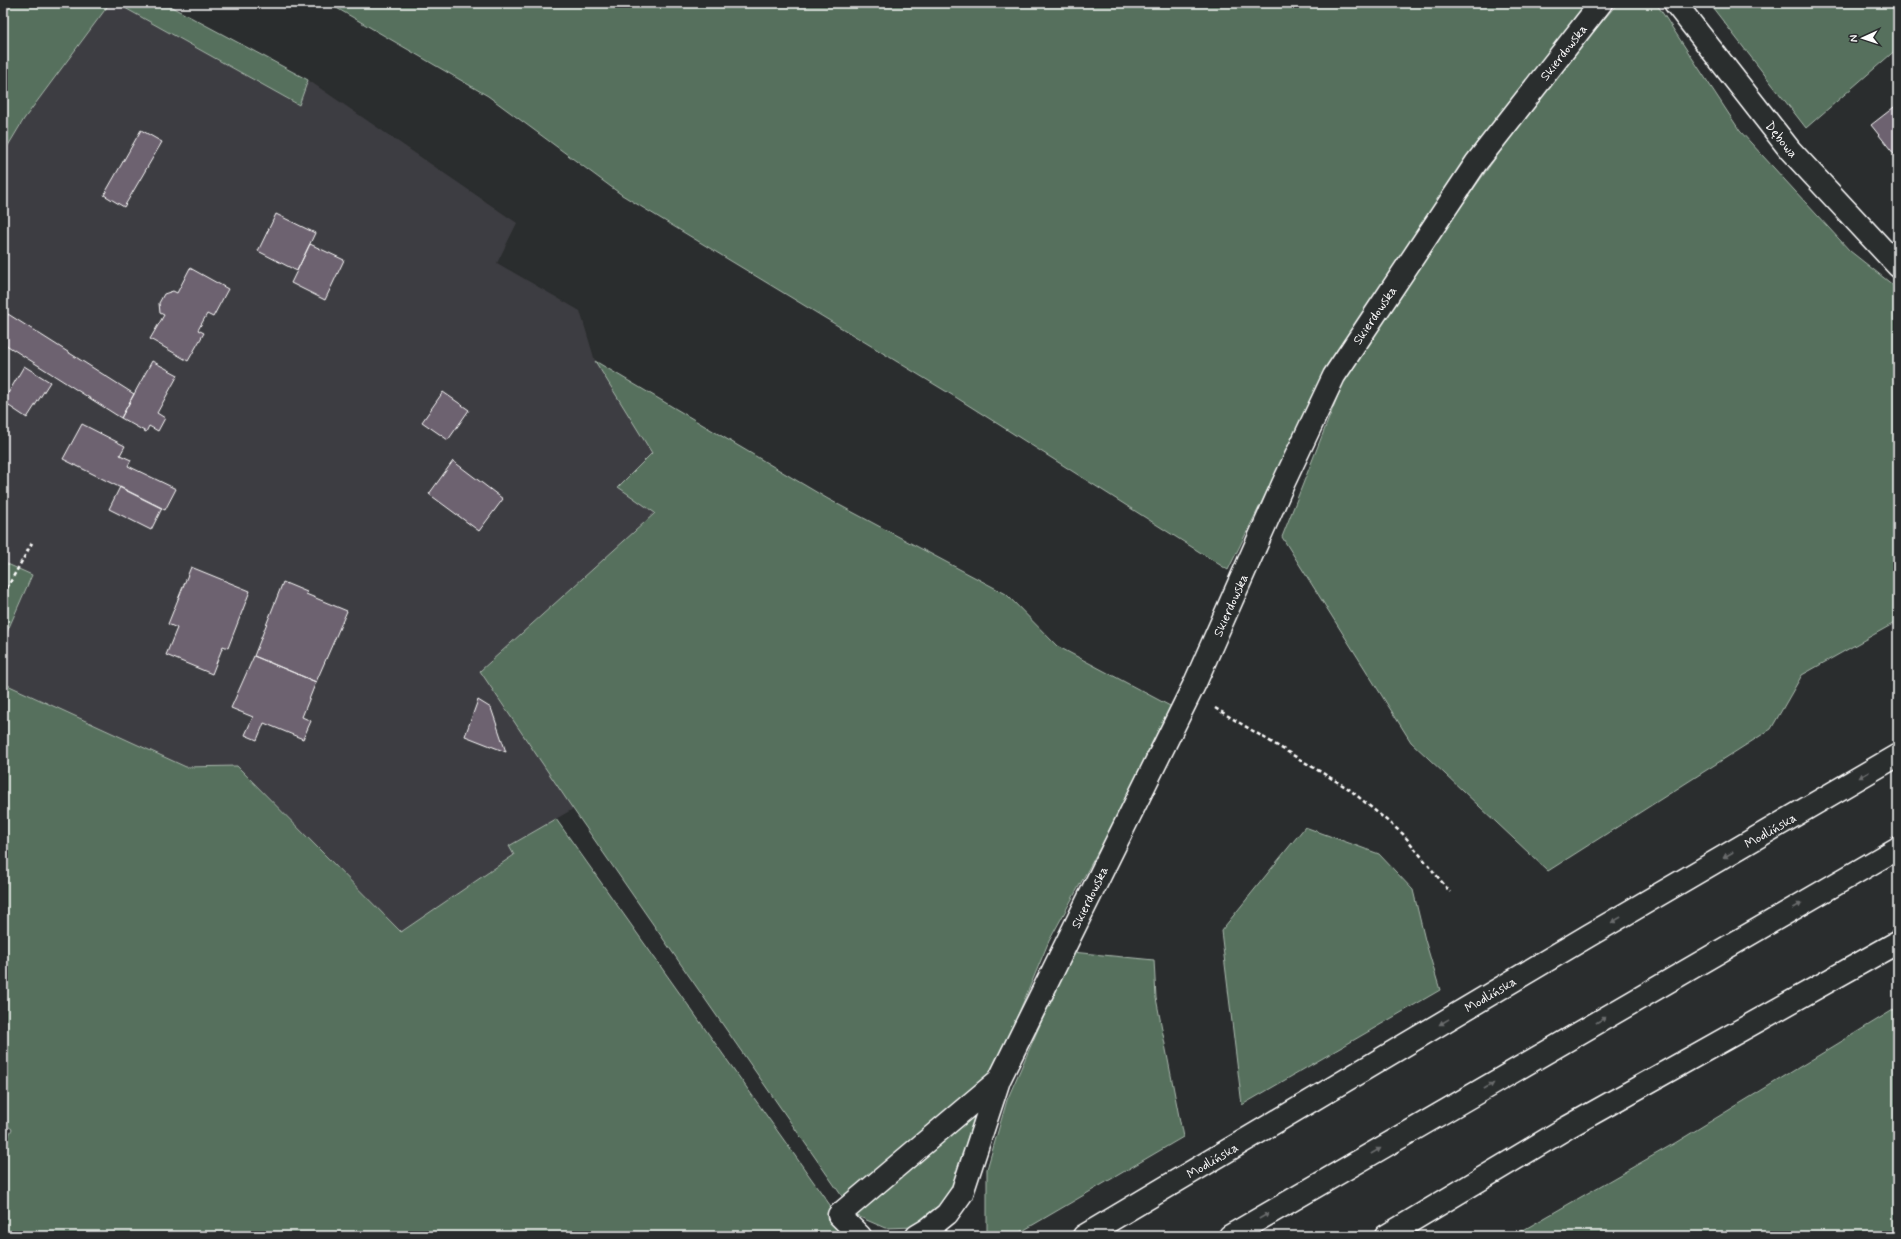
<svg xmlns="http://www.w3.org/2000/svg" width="1901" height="1239" font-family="Mynerve,sans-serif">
	<rect width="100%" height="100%" fill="#2a2d2e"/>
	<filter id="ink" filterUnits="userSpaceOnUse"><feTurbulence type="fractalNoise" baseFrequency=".025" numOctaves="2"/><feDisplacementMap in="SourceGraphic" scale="8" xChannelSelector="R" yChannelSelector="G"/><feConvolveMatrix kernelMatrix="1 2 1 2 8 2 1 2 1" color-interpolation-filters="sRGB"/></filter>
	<g filter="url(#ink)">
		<path fill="#3e3d42" d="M110,3H116L298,105L308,80L517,223L497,263L580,311L595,361L652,453L655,513L480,671L573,809L509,846L514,855L401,932L237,766L186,767L3,683V641L32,576L3,562V154L24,119Z"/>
		<path fill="#56705d" stroke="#aab8ae" d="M3,3H110L24,119L3,154Z
			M116,3H164L308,80L299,105Z
			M328,3H1592L1330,364L1228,570L957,398L622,195L488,96Z
			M1618,3H1656L1740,131L1850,251L1898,289V621L1802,675L1771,729L1548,871L1411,742L1282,537L1344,380L1422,261L1547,86Z
			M1709,3H1898V48L1806,128Z
			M595,361L828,499L1006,594L1057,646L1172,707L1159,740L1049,941L976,1115L955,1181L938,1211L916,1227L885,1228L855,1215L573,809L480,671L655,513L618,487L652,453Z
			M3,562L32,575L3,641Z
			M3,683L186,767L237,766L401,932L514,855L509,846L556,819L852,1236H3V1148L12,1129L3,1123Z
			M1305,827L1379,854L1413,890L1425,940L1440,990L1242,1105L1221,931Z
			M1072,952L1154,960L1156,998L1183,1137L1014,1236H987V1169L1007,1100Z
			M1898,1007V1236H1513L1675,1143Z"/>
		<path fill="#6d6270" stroke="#fff" d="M1898,104V159L1871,125Z
			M141,130L162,142L124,207L104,195Z
			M276,214L315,233L297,271L258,251Z
			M310,244L344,260L325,300L291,283Z
			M190,268L228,289L213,317L207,314L198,330L204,333L188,361L150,339L164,315L160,313L159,303L164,294L173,291L177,293Z
			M8,314L134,394L121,418L3,343V322Z
			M152,361L178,375L157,413L165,418L158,431L149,426L146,432L121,418Z
			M24,366L50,382L27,418L3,402Z
			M443,392L469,410L448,440L422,422Z
			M82,424L125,446L120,455L131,460L128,466L176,489L165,510L63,459Z
			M453,461L503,499L479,531L429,494Z
			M120,487L162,508L151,530L109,509Z
			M191,567L250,591L228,648L223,646L212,674L166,655L177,628L168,624Z
			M283,582L307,592L306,594L347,611L316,682L254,656Z
			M254,656L316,682L302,717L311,721L303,739L264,723L257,740L245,735L253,717L231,708Z
			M478,700L491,708L506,752L465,736Z"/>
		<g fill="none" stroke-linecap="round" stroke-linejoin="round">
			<defs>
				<path id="minor" d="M1675,3L1790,150L1898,266
					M860,1236L839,1215L999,1080
					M917,1236L927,1230L947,1214L962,1193L999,1080L1195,683L1283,484L1334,376L1476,163L1601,3
					M1386,1236L1568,1127L1898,942"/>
				<path id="major" d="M1084,1236L1588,936L1898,755
					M1230,1236L1898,848"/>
			</defs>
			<use href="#minor" stroke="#fff" stroke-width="25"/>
			<use href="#major" stroke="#fff" stroke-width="25"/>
			<path stroke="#fff" stroke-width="2.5" stroke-dasharray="4 3" stroke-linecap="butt" d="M3,595L32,543
				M1215,708L1349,789L1403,834L1450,892
				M810,1236L816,1232"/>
			<use href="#minor" stroke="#2a2d2e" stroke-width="22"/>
			<use href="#major" stroke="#2a2d2e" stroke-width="22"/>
		</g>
		<defs><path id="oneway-solid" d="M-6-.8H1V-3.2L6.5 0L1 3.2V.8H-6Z"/></defs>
		<g fill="#6a6c6d">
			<use href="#oneway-solid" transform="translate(1864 775) rotate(150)"/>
			<use href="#oneway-solid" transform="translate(1728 855) rotate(150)"/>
			<use href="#oneway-solid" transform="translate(1797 906) rotate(-30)"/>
			<use href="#oneway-solid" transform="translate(1616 920) rotate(150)"/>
			<use href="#oneway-solid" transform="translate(1601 1020) rotate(-30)"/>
			<use href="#oneway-solid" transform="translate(1444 1022) rotate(149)"/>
			<use href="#oneway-solid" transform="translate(1489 1086) rotate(-30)"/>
			<use href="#oneway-solid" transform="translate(1376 1151) rotate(-30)"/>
			<use href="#oneway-solid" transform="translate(1264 1216) rotate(-30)"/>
		</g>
	</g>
	<g text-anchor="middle" stroke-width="3.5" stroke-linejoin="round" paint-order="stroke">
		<g font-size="13" fill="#fff" stroke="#2a2d2e">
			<text transform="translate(1563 52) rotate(-52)" y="5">Skierdowska</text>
			<text transform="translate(1782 139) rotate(51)" y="5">Dębowa</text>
			<text transform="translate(1374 315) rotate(-56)" y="5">Skierdowska</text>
			<text transform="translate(1230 605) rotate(-66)" y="5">Skierdowska</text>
			<text transform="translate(1770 830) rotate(-30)" y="5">Modlińska</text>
			<text transform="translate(1089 897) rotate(-64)" y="5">Skierdowska</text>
			<text transform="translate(1490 994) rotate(-31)" y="5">Modlińska</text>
			<text transform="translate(1212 1160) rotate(-31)" y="5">Modlińska</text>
		</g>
	</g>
	<rect width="1901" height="1239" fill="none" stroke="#2a2d2e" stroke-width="16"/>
	<rect x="8" y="8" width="1885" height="1223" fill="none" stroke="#fff" stroke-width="1.5" filter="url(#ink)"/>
	<g transform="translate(1863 38) rotate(267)" stroke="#2a2d2e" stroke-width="3" paint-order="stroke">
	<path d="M0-3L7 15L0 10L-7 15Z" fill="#ffffff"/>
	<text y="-6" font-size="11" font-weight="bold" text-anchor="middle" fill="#ffffff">N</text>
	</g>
</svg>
